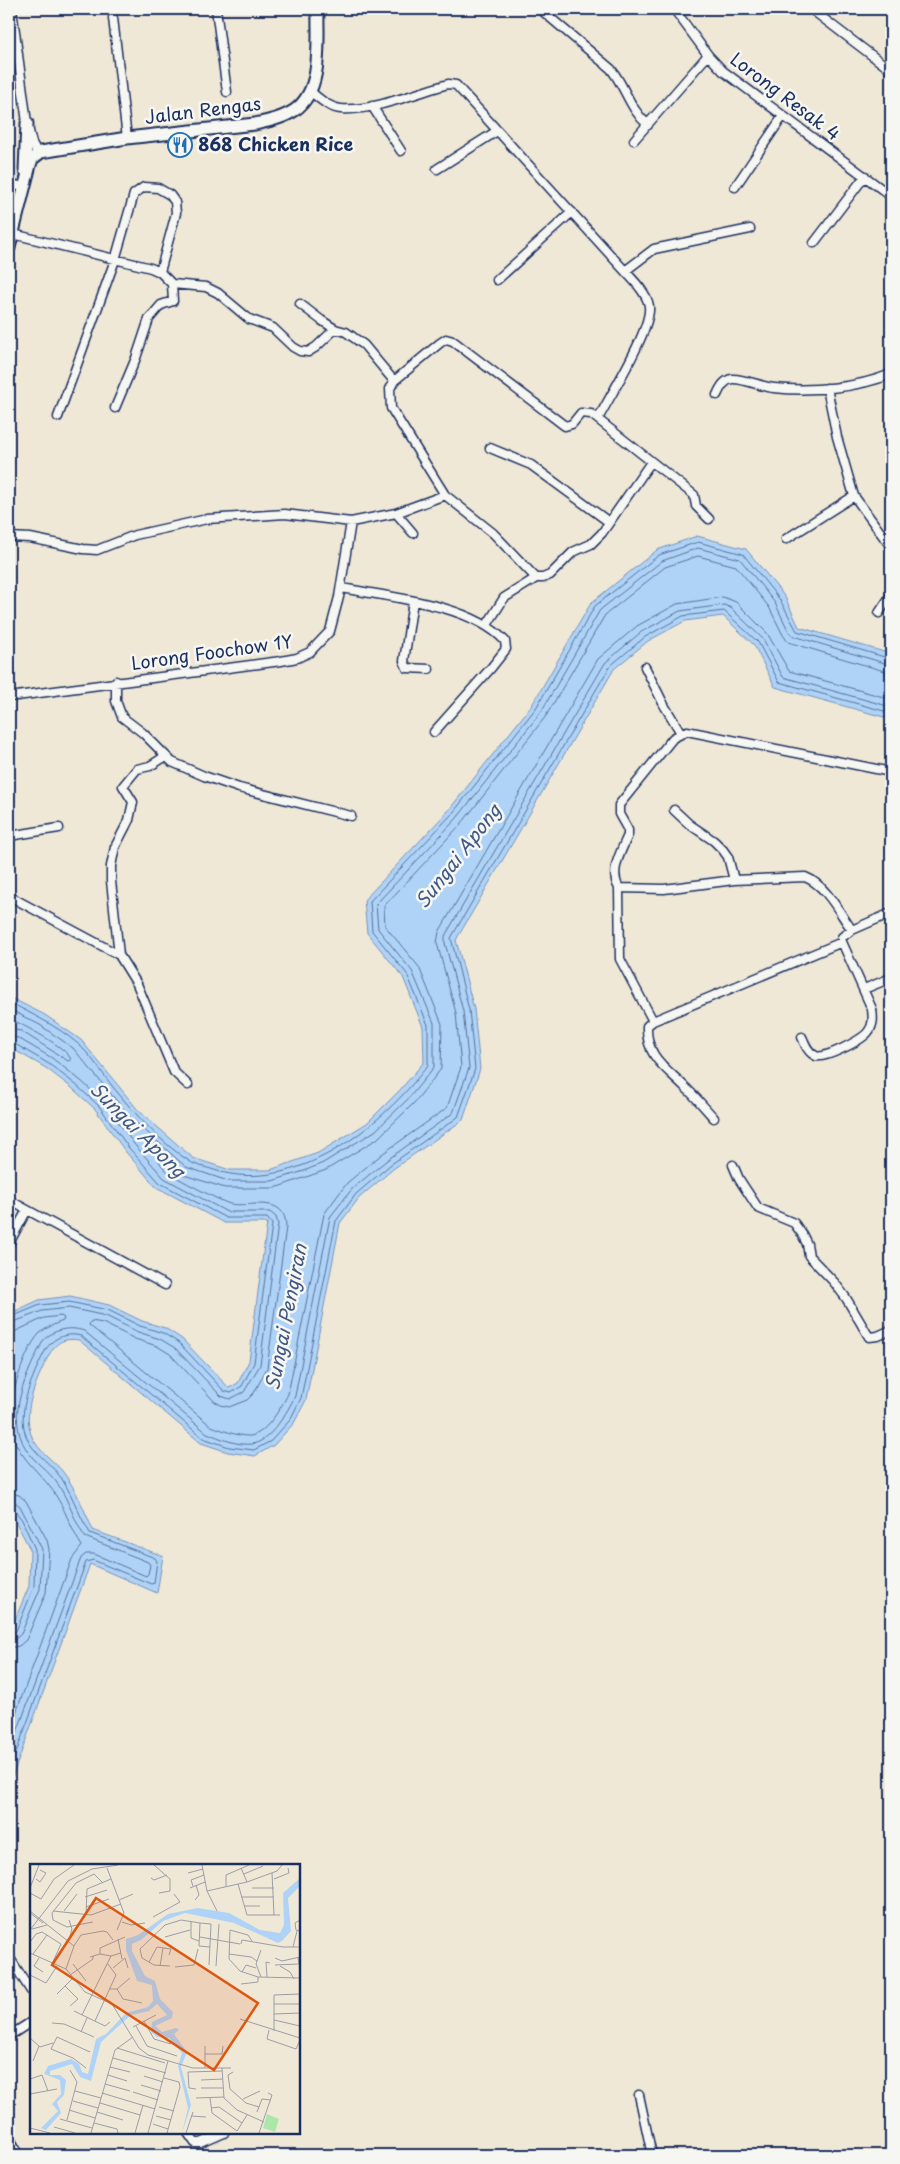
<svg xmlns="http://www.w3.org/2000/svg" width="900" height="2164" font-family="'Playpen Sans',sans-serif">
	<rect width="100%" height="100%" fill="#f0e8d7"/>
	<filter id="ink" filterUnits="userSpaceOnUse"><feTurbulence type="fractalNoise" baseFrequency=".02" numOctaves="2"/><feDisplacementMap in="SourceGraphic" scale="10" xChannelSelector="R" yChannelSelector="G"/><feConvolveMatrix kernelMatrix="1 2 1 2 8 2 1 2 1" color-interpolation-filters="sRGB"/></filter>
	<g filter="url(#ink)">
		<path fill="#afd3f7" stroke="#7491ba" d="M697,536L746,549L785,597L799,627L891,654V719L775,687L754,645L723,616L685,621L648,641L614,669L456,940L474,1009L480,1069L463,1120L393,1169L359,1198L340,1223L306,1400L294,1423L274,1445L255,1456L228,1452L201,1443L79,1340C59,1337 53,1346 45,1363C34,1386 19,1420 36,1444C43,1454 55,1462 63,1472C76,1489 84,1510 93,1530L163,1556L157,1593L90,1564L9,1786V1634L29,1586L30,1549L9,1509V1314L39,1300L70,1296L109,1305L142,1321L165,1328L182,1339L229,1388L238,1383L249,1361L267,1223H224L156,1187L125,1151L95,1109L72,1088L46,1068L9,1047V997L45,1015L81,1040L138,1110L193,1158L230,1170H270L318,1153L367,1123L400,1090L424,1062L423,1027L403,977L367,933L364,900L448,811L532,705L591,603L657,550Z"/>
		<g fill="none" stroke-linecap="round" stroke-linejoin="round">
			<path stroke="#56719b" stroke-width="1" d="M891,673L788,642L783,635L769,607L736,566L698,556L665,567L605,615L546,716L462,823L384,906L385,926L419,967L442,1024L441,1069L414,1103L377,1139L326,1170L275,1188H225L184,1175L160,1155L157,1156C158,1161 163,1168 168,1172C172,1176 224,1203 230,1204C249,1208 286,1193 286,1227L267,1368L254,1393L247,1400L229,1407L221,1405L214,1401L170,1354L157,1346L135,1339L103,1323L91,1321L89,1325L211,1426C223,1430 236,1436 249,1436C265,1436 282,1406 288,1394L324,1214L347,1183L382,1154L447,1108L461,1067L456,1013L437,943L439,932L598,659L637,626L677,604L723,597L736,602L767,633L789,671L891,699
				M9,1002C32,1014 57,1026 77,1043C91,1055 102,1073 113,1087C135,1114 160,1142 189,1161C196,1166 206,1167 214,1170C296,1196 382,1126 428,1065V1025L407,974L372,931L370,901L452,814L536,708L595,606L659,555L698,542L743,554L780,600L797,631L891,659
				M9,1009L40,1025L73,1048L130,1117L186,1167L228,1181H272L304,1171L323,1163L375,1131L409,1098L434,1067V1023L412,971L378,929L376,904L457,818L541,712L600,610L662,561L698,548L740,559L775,603L789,632L794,636L891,665
				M9,1018C22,1025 68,1047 71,1060L68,1061L21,1031L9,1029
				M9,1036L18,1038L52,1058L80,1080L104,1102L134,1144L164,1178L227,1212H270L276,1217L278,1224L260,1365L244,1392L230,1399L221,1396L175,1348L160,1339L138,1332L106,1316L69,1308L42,1311L9,1324
				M9,1042L15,1044L49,1064L75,1084L99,1106L129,1148L160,1183L226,1218H267L272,1224L254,1363L242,1386L231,1393L224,1391L179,1343L163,1333L140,1326L108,1310L69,1302L40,1305L9,1318
				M9,1332L16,1331L44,1318L61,1316L64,1318L63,1321C55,1324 45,1328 39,1334C23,1352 4,1411 12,1434C20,1461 45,1475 58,1499C67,1514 72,1531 82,1546L72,1559L9,1732
				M9,1493L19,1495L26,1501L47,1540L49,1549L46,1593L26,1640L19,1646L9,1648
				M9,1501L15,1502L20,1506L42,1549L40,1589L21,1634L15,1639L9,1640
				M9,1507L14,1509L22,1520L35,1549L34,1587L16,1631L9,1634
				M9,1754L81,1558L86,1554H94L146,1576L148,1574L150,1565L148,1562L85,1537C74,1521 69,1500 57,1483C49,1471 34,1462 26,1449C5,1415 27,1373 43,1341C53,1329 70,1326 84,1331L207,1433C220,1438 237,1446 252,1444C270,1442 288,1411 295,1396L330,1217L352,1189L387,1160L453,1113L469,1068L463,1011L445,943V936L605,663L641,632L680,611L724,605L731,608L763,639L783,677L891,707
				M9,1772L86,1562L93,1560L151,1584L154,1583L157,1561L155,1558L90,1533C79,1516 73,1496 62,1479C54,1467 42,1459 33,1448C11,1422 31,1379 44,1353C51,1338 65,1332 81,1336L203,1438L229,1447L254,1450L271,1441L290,1420L301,1398L336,1221L356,1194L390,1165L458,1117L475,1069L469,1010L451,938L610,666L645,637L683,616L724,611L758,642L779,682L891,713"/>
			<defs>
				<path id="street" d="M12,9L27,123L32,143L38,154
					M216,9L227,92
					M540,9L611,69C626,88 629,108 648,125
					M674,9L708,55L723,71L891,196
					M811,9L891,70
					M113,18L127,138
					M311,92C320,99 329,108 341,109C370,112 419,92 448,84L456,85L625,271C633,280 647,293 649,306C652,329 610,396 598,419
					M372,106L401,151
					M634,140L708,55
					M437,169L497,131
					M9,184L25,187
					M735,187L783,116
					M13,234L151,268L160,272L172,284L206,287L218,293L249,319L273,328L293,347L300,351L308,352L316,347L335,329
					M814,243L865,176
					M625,271L654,249L750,229
					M497,280L572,212
					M300,304L321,320L335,329L346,332L364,345L394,381L390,389L391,408L445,495
					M394,381L440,343L446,339L453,341L565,426L572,424L581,413L591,414L694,495L696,506L709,519
					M827,388L837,437L854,496L891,547
					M717,395C720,388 724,380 732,379C743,378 762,387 774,388C810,392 858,388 891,374
					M115,408L136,358L149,319L161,305L173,301L172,284
					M58,417L115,260L134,194L144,187L158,188L170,195L175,202L176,213L160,272
					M490,448L531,465L609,522
					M396,513L413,533
					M9,537L30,538L83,549L97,550L135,535L207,519L285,514L351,522L396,513L445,495L493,533L536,578
					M786,539L854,496
					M341,588C389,597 471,604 505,641L506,649L491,668L434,732
					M413,601L404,661L407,668L429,669
					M879,613L891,595
					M487,625L504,598L536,578H543L550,575L573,552L591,544L602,533L651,462
					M645,667L664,705L681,733
					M116,681V701L122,717L143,733L172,762L204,776L239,788L351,816
					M9,697L281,661L297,658L310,652L330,631L339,597L351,522
					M166,756L150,766L137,769L123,786L133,802L129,820L115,847L111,866V881L119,955L137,984L174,1072L188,1085
					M674,810L689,824L714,841L723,850L728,857L734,880
					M9,836L59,828
					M619,888L664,889L734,880L805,877C826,885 839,912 852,930
					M9,896L119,955
					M864,989L891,978
					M653,1021L620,959L619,888C609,871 621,852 628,835V830L619,814V805L673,738L687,731L891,772
					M802,1037C805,1044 808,1053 816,1056C825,1059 862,1040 868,1032C874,1025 873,1017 872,1009L842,942V937L852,930L891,913
					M714,1118C704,1107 695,1096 684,1086C665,1067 646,1057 647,1026L653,1021L842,942
					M733,1165L739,1179L758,1208L794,1223L802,1234L807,1244L809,1256L834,1282L846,1298L869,1337L878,1336L891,1330
					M9,1200L165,1285
					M9,1243L27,1210
					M9,1957L31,1991
					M9,2036L31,2022
					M639,2095L652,2155
					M188,2133L195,2143H201L224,2133"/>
				<path id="secondary" d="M25,170L27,123
					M9,248L30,165L32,159L41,152L127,138L255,124C269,121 283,118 295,110C324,89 317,40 318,9
					M9,2141L17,2155"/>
			</defs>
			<use href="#street" stroke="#1b2f5e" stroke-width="11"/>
			<use href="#secondary" stroke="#1b2f5e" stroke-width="15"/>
			<use href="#street" stroke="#f6f6f2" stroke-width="8"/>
			<use href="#secondary" stroke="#f6f6f2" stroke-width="11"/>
		</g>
	</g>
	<defs>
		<symbol id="restaurant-ring" viewBox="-11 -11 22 22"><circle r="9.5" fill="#f6f6f2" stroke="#1f6fb2" stroke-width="1.5"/><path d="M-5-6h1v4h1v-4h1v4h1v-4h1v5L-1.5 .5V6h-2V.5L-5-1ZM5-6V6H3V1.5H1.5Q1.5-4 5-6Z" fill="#1f6fb2"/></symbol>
	</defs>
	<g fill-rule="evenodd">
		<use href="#restaurant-ring" x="166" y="131" width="28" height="28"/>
	</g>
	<g text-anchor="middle" stroke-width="5" stroke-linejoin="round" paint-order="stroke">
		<g font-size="18" fill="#1b2f5e" stroke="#f6f6f2">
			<text transform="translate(785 97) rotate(37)" y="6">Lorong Resak 4</text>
			<text transform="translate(203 111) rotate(-7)" y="6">Jalan Rengas</text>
			<text transform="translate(212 653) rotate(-8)" y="6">Lorong Foochow 1Y</text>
		</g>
		<g font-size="18" font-weight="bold" fill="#1b2f5e" stroke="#f6f6f2" text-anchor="start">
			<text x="198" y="151">868 Chicken Rice</text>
		</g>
		<g font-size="19" font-style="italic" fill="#405884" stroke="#f6f6f2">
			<text transform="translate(458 856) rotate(-52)" y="7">Sungai Apong</text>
			<text transform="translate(138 1130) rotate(45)" y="7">Sungai Apong</text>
			<text transform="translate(286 1317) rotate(-79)" y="7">Sungai Pengiran</text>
		</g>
	</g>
	<g transform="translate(30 1864)">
		<rect width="270" height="270" fill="#f0e8d7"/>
		<path d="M237,250L249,255L245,268L233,264Z" fill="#ade6aa"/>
		<path d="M270,14V22L258,34L261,67L252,77L248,79L204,59L155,49L133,57L111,76L102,80V87L115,112L125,117L130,135L143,148L142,154L125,162L132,168L146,164L149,166L144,170L157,188L151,203L161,241L152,269L158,244L148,202L152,189L139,174L127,173L121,168L122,158L137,151L127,140L119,147L101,151L71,178L61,217L50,213L42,200L20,207V211H30L36,216L34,231L27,238L31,249L16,266L11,264L28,247L22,240L31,230L30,216L14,210L18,202L41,195L49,200L52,208L58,210L66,175L76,170L96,149L118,143L123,137L122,121L107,117L96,86V75L108,71L138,50L168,44L199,49L230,66L250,69L254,61L253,29Z" fill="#afd3f7"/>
		<path fill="none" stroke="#9b9ea7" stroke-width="1" d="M124,1L140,15V27L129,29M172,1L177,27L187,47M77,4L94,49L87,66M211,4L217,18M158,9L173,5M242,9L244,51M214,10L233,2M121,14L124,16L137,11M6,15L10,18L16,9L10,6M244,15L259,9L258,4M208,20L217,51H250M163,22L161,16L174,11M196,23V11L219,1M0,24L9,1M160,24L175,18M222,24H244M177,27L217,18L247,7L252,1M0,29L11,35L24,15L44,1M55,33L77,26M211,33H244M89,36L103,30M165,36L169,31L166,21M214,42H230M56,43L79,35M0,47L44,82L36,105M23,47L61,51L91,40M34,47L47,30M0,49L13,59M56,51L57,25L81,15M123,53L150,38L144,30M39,56L42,65L40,72M270,56L265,59L266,66L270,67M161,57V74L169,77M63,58L37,63L23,56L22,49L46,19L64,10L72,18M92,58L101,61L115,59M2,65L17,61M0,66L38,17L62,5L88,1M200,66L199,95L210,107L228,113L270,114M200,66L218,71L222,77M135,73L160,66M170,73L210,80M88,75L92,95M0,78L6,70L12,68L31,80L22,100M211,80L212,76L253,83H270M44,82L51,71L73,67L77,68L83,76M180,83L169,82L170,59L181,60M263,83L267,67M110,85L135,61L151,56L170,59M110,85L112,94L124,101L140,102M0,89L36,105L55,128L82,140L109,184L118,191L163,204H201M3,90L17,71M70,90V84L95,73M199,90L221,93L227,97M60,93L70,90L81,92M9,94L4,102L13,108M245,94L252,97L270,93M119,98L127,83L141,85L139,91M43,100L56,117M179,101L181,60M245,101L269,100L268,94M130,102L133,84M186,102L189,60M250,102L260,108L264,115M145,103L164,101L168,85M83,104L95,94L98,104M212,108L216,101L226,104M0,111L16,119L27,102M40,111L63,95V92M231,113L226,100L231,86M237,113L236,98L240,99M211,120L228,118V113M35,122L48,135L40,142M79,125H87L100,114M87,125L93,135L112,139M27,130L43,114M244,140H270M44,147L75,162L80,158M244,150L270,149M52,151L81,92L91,89M210,155L270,174M244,156L270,162M65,157L86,111L78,100M114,157L124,175L141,180M22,159L34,160L64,173M106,162L117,182L147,192M103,163L126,151M239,166L237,175L266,185L270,176M244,167V131L270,130M51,168L57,154M0,174L10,183L23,179M87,184L135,199M175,190H192L193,182M83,194L136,209M3,197L9,182M80,203L100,208M56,204L43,194L21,185L27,173L60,188M175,204V182M192,204L194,234L207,246L234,258M203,208L198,211L200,225L216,239L229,243M78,211L97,217M114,212L133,218M134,214L149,218L150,223L137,269M0,215L12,211L18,227M171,216L193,215M75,220L100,227M111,221L131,227M171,224H193M166,225L159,224L158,208L192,207M45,227L71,234M103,228L128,236M72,229L125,245M0,230L27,225M166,234L194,233M180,234L182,249L207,267L217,251M213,235L230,227M43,237L68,244M70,239L110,251M129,243L144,247M181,244L189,243L212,259M39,246L65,254M67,248L93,256M227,248L232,235L241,236M126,252L141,256M161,252L176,253M30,255L62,264M37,256L47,218L40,206M64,259L87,265L88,269M123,260L138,265M24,263L45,269M0,264L20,269M61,269L85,186L103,173M105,269L113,241M118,269L138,197M156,269L163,248M229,269L242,231L238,229"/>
		<path fill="#de5710" fill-opacity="0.15" stroke="#de5710" stroke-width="2.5" d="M66,34L228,139L184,206L22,101Z"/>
		<rect width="270" height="270" fill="none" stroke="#1b2f5e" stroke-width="2.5"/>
	</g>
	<rect width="900" height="2164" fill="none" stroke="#f6f6f2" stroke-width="30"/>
	<rect x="15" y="15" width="870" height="2134" fill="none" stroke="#1b2f5e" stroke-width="2" filter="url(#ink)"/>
</svg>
